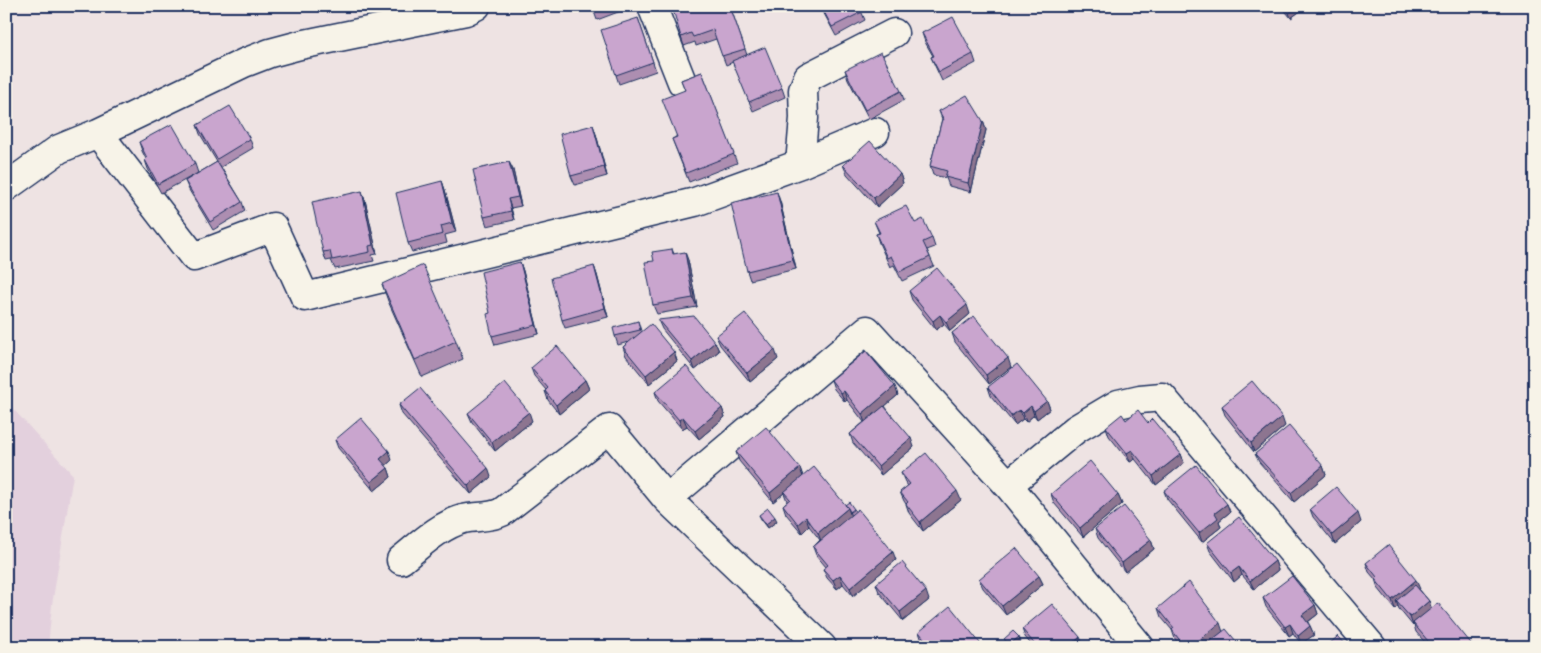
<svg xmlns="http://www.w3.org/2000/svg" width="1541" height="653" font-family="'Architects Daughter',sans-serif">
	<rect width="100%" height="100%" fill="#eee3e3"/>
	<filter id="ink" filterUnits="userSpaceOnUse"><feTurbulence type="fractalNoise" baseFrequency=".02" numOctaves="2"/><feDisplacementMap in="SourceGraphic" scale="10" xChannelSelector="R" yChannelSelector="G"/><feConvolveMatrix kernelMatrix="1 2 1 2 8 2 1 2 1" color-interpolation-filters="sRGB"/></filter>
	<g filter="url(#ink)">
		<path fill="#e3d0dd" d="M6,401L73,475L52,605L48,647H6Z"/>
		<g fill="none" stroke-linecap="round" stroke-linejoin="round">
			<defs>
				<path id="street" d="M652,6L682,82
					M98,133L194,257L273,227L305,297L695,202L800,164L875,132
					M800,164L804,118L803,90L808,77L894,33
					M6,187L59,149L98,133L244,63L270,53L300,45L466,11L476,6
					M1008,485L1076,429L1118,404L1140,399L1162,397L1372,647
					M667,499L867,330L1008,485L1140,647
					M401,560C420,545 439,526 463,519C476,516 490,518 502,512L609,429L667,499L822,647"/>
			</defs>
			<use href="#street" stroke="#1b2f5e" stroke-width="31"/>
			<use href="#street" stroke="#f7f3e8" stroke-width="28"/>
		</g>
		<path fill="#ad8eb1" stroke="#1b2f5e" d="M592,6H634L597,20Z
			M730,6L747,55L782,88L785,97L753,111L733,62L726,65L716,39L696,46L695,42L684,46L681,37Z
			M820,6H859L865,20L836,36Z
			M1281,6H1302L1303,9L1291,18Z
			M638,18L656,71L619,84L616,75Z
			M922,33L973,54L976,63L942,81L935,66L931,57L933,56L925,42Z
			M845,70L901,91L904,100L869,119L848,79Z
			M702,72L737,163L689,182L672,139L676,137L685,90L681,80Z
			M939,111L983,121L986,130L971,192L949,186L946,178L933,175L930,166L942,119Z
			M197,125L250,139L253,148L221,167L242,202L245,211L213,230L189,190L185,181L217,162L200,134Z
			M596,134L607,176L575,185L571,176Z
			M139,142L195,164L198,173L161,193L148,169L145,160L146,159L142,151Z
			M509,162L513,170L521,206L511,208L514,220L487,226L484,217Z
			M843,165L900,174L903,183L877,207L847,174Z
			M442,181L445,190L456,232L445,235L447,243L412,252L408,243Z
			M365,200L377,254L372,255L374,261L335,269L331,260L326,261L323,252Z
			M780,201L796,269L750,280L747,271Z
			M874,221L915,223L932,238L935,247L927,250L934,266L902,281L894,265L890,267L879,243L876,234L879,233Z
			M672,249L674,254L688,260L697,307L657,314L653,305L654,261Z
			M520,262L523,271L539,334L495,345L492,336L490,313Z
			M594,266L597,275L608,317L565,328L562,320Z
			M382,284L456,341L463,359L422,377L388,301Z
			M909,291L970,314L950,331L944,324L936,330L912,300Z
			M658,320L715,342L719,351L695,370L662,329Z
			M638,321L641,331L674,352L677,361L649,384L626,356L623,347L628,342L618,345L615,336Z
			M952,333L1011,367L989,384L955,342Z
			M716,336L778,359L750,382L720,345Z
			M531,368L585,380L589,389L559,414L548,400L545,391L546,390L534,376Z
			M831,380L898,395L885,406L914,447L881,475L853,443L850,434L864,422L847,400L845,402L834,389Z
			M988,387L1047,401L1050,409L1037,419L1034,415L1026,422L1023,419L1015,425L991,396Z
			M655,392L722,408L725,417L699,439L687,426L682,429L658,401Z
			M399,405L491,477L471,494L402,414Z
			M1222,406L1285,426L1254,452L1225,415Z
			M468,413L532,421L495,451L472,422Z
			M1126,420L1148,423L1181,454L1184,463L1156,485L1135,459L1130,462L1109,436L1106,427Z
			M335,440L392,460L385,466L388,468L391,477L374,491L338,448Z
			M736,452L800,468L803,476L845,505L854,509L855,511L896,560L853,596L843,584L837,589L827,578L823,569L826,567L816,555L813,547L820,540L809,526L802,533L786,514L783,505L787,501L784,493L773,502L739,461Z
			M1255,454L1323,466L1326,475L1294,502L1259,462Z
			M901,473L961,500L923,531L909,513L906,504L904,501L900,492L908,486L905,482Z
			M1164,491L1227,504L1230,512L1219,521L1221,527L1202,542L1167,499Z
			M1051,494L1118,495L1122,504L1083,537L1054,503Z
			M1310,509L1361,522L1335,544L1313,517Z
			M759,515L777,521L768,528L761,519Z
			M1095,529L1151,540L1154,549L1125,572L1098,538Z
			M1207,543L1275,561L1278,570L1254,589L1242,575L1234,582L1210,551Z
			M1366,563L1420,589H1419L1429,601L1431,608L1474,647H1429L1416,632L1414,625L1413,626L1399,609L1398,606L1395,609L1378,588L1375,579L1369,572Z
			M1039,576L1043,584L1006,615L983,588L979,579Z
			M876,584L929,600L903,621L879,592Z
			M1263,598L1315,605L1318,614L1308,622L1310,626L1314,635L1301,644L1293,633L1289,636L1266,607Z
			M1158,608L1223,631L1241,647H1181L1175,639L1172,630L1161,617Z
			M1022,629L1084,646L1033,647L1025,637Z
			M919,632L980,643L982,647H927L922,641Z"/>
		<path fill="#8d7490" stroke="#1b2f5e" d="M1298,6H1302L1303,9L1291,18L1289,13Z
			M983,121L986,130L971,192L968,183Z
			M593,125L596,134L607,176L604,167Z
			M509,162L513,170L521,206L518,197Z
			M900,174L903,183L877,207L874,198Z
			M442,181L445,190L456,232L452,223Z
			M362,191L365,200L377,254L373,245Z
			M777,192L780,201L796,269L793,260Z
			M508,199L511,208L514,220L511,211Z
			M685,252L688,260L697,307L693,298Z
			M520,262L523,271L539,334L536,325Z
			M594,266L597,275L608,317L605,308Z
			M967,305L970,314L950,331L946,322Z
			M940,315L944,324L936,330L933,321Z
			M715,342L719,351L695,370L692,361Z
			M775,350L778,359L750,382L747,373Z
			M674,352L677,361L649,384L646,375Z
			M1008,358L1011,367L989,384L986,375Z
			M585,380L589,389L559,414L556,405Z
			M895,386L898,395L865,423L862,414Z
			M844,391L847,400L845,402L841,393Z
			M1047,401L1050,409L1037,419L1034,411Z
			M1031,406L1034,415L1026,422L1023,413Z
			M722,408L725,417L699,439L695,431Z
			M1020,410L1023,419L1015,425L1011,416Z
			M529,412L532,421L495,451L492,442Z
			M683,417L687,426L682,429L679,420Z
			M1282,417L1285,426L1254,452L1251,443Z
			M911,438L914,447L881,475L878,466Z
			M1132,450L1135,459L1130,462L1127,453Z
			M389,451L392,460L383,468L380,459Z
			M1181,454L1184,463L1156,485L1153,476Z
			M1323,466L1326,475L1294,502L1291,493Z
			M388,468L391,477L374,491L371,482Z
			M488,468L491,477L471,494L468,486Z
			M800,468L803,477L773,502L770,493Z
			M957,491L961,500L923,531L920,522Z
			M1118,495L1122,504L1083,537L1080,528Z
			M1227,504L1230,512L1219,521L1221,527L1202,542L1199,533L1215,513Z
			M848,508L851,517L821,541L818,533Z
			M1358,513L1361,522L1335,544L1332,535Z
			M775,517L777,521L768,528L766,524Z
			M806,517L809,526L802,533L798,524Z
			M1151,540L1154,549L1125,572L1122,563Z
			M893,552L896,560L853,596L850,588Z
			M1275,561L1278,570L1254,589L1250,581Z
			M1239,567L1242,575L1234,582L1231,573Z
			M840,575L843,584L837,589L833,580Z
			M1039,576L1043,584L1006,615L1002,606Z
			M1416,580L1420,589L1400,605L1396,601L1398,606L1395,609L1392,600Z
			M926,591L929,600L903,621L900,612Z
			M1429,601L1432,610L1413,623L1414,625L1413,626L1410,617Z
			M1315,605L1318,614L1305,624L1302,615Z
			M1220,623L1223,632L1205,647H1191Z
			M1290,624L1293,633L1289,636L1285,627Z
			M1310,626L1314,635L1301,644L1298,636Z
			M1019,637L1021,642L1015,647H1010L1009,645Z
			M1080,637L1084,646L1070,647V646Z
			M980,643L982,647H976Z"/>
		<path fill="#c9a5ce" stroke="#1b2f5e" d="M592,6H607L594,11Z
			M672,6H730L745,49L722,56L713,30L693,37L691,33L681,37Z
			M821,6H859L862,12L832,27Z
			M1284,6H1298L1289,13Z
			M953,17L973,54L939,72L931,57L934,56L922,33Z
			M638,18L653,62L616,75L601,30Z
			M765,47L782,88L749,102L732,61Z
			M881,52L901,91L865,110L845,70Z
			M702,72L734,154L686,173L672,139L677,137L662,99L685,90L681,80Z
			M967,95L983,121L968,183L945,177L947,171L930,166L942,119L944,120L939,111Z
			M230,106L250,139L217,159L197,125Z
			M172,124L195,164L158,184L145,160L147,158L139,142Z
			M593,125L604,167L571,176L560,134Z
			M870,141L900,174L874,198L843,165Z
			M217,162L242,202L210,222L185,181Z
			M509,162L518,197L508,199L511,211L484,217L473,170Z
			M442,181L452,223L441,226L443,234L408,243L396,193Z
			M362,191L373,245L369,246L370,252L332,260L330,251L323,252L312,202Z
			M777,192L793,260L747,271L731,203Z
			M906,206L915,223L923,219L932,238L923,242L930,257L899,272L891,256L887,258L876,234L880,233L874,221Z
			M672,249L673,254L685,252L693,298L653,305L645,262L654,261L652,252Z
			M520,262L536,325L492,336L487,314L490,313L481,272Z
			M423,265L456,341L415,360L382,284Z
			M594,266L605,308L562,320L551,278Z
			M937,268L967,305L946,322L940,315L933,321L909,291Z
			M745,313L775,350L747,373L716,336Z
			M694,316L715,342L692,361L658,320Z
			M974,316L1008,358L986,375L952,333Z
			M638,321L640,330L615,336L613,328Z
			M651,324L674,352L646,375L623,347Z
			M557,346L585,380L556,405L545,391L548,388L531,368Z
			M866,351L895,386L862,414L844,391L841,393L831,380Z
			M1017,364L1047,401L1034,411L1031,406L1023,413L1020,410L1011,416L988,387Z
			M686,366L722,408L695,431L683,417L679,420L655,392Z
			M1252,381L1282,417L1251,443L1222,406Z
			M505,383L529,412L492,442L468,413Z
			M420,388L488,468L468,486L399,405Z
			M884,406L911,438L878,466L850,434Z
			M1138,410L1148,423L1152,419L1181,454L1153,476L1132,450L1127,453L1106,427L1122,414L1126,420Z
			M361,418L389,451L380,459L388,468L371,482L335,440Z
			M1289,426L1323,466L1291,493L1255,454Z
			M766,427L800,468L770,493L736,452Z
			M926,453L957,491L920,522L906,504L908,502L900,492L910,484L901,473Z
			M1090,461L1118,495L1080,528L1051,494Z
			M1196,465L1227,504L1215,513L1218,518L1199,533L1164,491Z
			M814,467L848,508L818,533L806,517L798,524L783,505L790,499L784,492Z
			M1336,487L1358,513L1332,535L1310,509Z
			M849,502L854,509L850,512L848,508L845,505Z
			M1124,506L1151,540L1122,563L1095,529Z
			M768,508L775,517L766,524L759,515Z
			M858,509L893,552L850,588L840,575L833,580L823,569L828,565L813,547Z
			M1239,517L1275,561L1250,581L1239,567L1231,573L1207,543Z
			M1388,545L1416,580L1392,600L1375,579L1377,577L1366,563Z
			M1016,548L1039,576L1002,606L979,579Z
			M902,562L926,591L900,612L876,584Z
			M1292,576L1315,605L1302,615L1310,626L1298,636L1290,624L1285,627L1263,598Z
			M1189,582L1220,623L1191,647H1185L1172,630L1174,628L1158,608Z
			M1415,585L1429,601L1410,617L1396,601Z
			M1438,603L1474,647H1433L1413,623Z
			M1052,604L1080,637L1070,646L1071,647H1037L1022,629Z
			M950,606L980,643L976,647H931L919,632Z
			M1226,629L1241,647H1205L1204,646Z
			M1013,631L1019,637L1009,645L1004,639Z
			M1338,636L1348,647H1326Z
			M1104,642L1108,647H1098Z"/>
	</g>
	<rect width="1541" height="653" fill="none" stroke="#f7f3e8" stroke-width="25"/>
	<rect x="12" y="12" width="1516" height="628" fill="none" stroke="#1b2f5e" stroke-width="2" filter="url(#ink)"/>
</svg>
